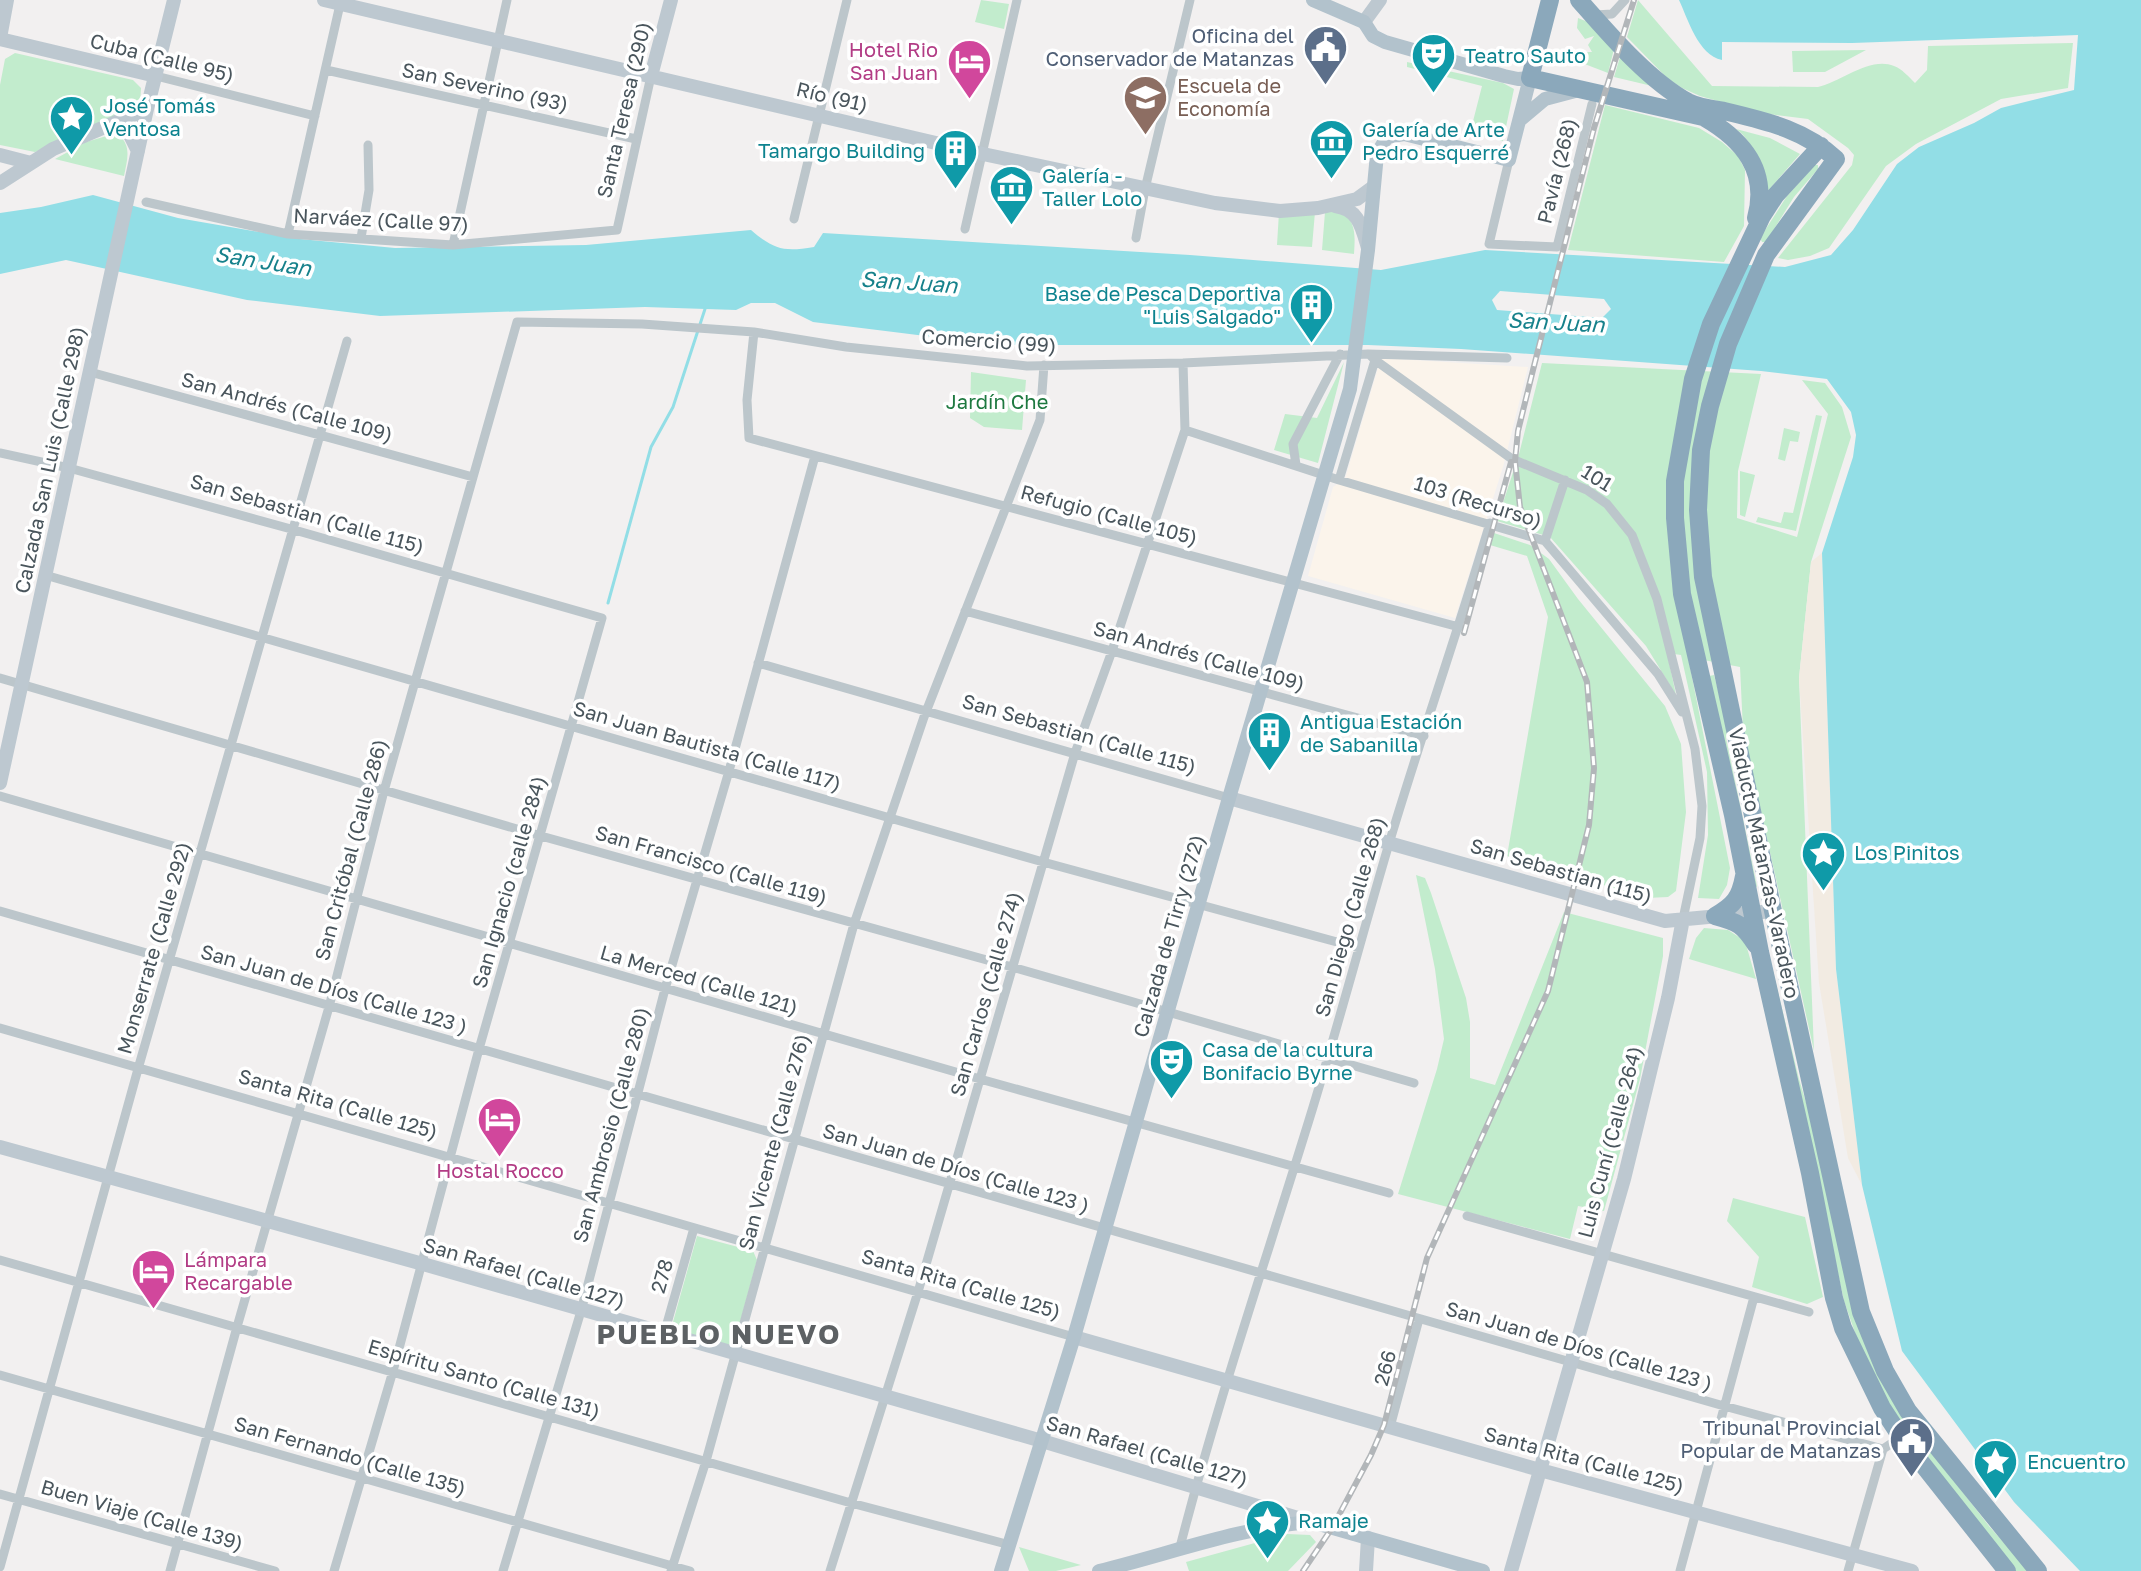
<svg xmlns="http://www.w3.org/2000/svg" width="2141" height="1571" font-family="'Golos Text',sans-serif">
	<rect width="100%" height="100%" fill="#f2f0f0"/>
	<path fill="#fbf4eb" d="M1381,358L1528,367L1503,467L1455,618L1308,576L1333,487L1345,479Z"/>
	<path fill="#c2eccd" d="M981,0L1009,4L1004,29L975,22Z
		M1638,0L1712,86L1818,87C1841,82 1870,56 1894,66C1902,69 1909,77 1915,83L1927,70L1928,46L2073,43L2068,88L2001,99L1916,144L1886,166L1829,248L1810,256L1788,260L1778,258L1852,165L1854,155L1848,148L1808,119L1760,113L1700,96L1682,88L1667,78L1627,37Z
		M1578,18L1588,22L1614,49L1608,73L1556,53L1557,49L1577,50L1578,58L1583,52H1592L1588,45L1594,36L1585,39L1577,28Z
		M1866,50L1825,72H1793L1792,51Z
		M15,53L133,80L141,88L140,105L35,152L0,145V85L5,59Z
		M1620,57L1652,86L1614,77Z
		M1407,62L1503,83L1514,89L1503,141L1470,133L1482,86L1407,67Z
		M1605,105L1699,128L1722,142L1738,156L1745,170L1744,226L1724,262L1568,250Z
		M1736,129L1770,138L1800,154L1767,192C1761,170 1756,143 1736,129Z
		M110,135H119C132,147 127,160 124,176L55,159L86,142Z
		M1815,165H1818V169L1794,197L1766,242H1762L1760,238L1787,196Z
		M1340,211C1357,220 1355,238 1354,254L1322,250L1325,212Z
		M1279,212H1315L1312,247L1277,245Z
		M1344,362L1318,463L1274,450L1285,414L1317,418Z
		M1542,363L1761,374L1738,471L1737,518L1797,537L1828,414L1802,380L1825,383L1842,407L1851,437L1811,562L1799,678L1814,1051L1743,730L1740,667L1688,657L1730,868L1727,885L1719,899L1698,898L1708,835L1707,772L1681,655L1667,653L1676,695L1646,646L1550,537L1497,521L1519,454Z
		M971,372L1026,380L1022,430L984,427L970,418Z
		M1816,415L1822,416L1796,531L1756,522L1758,517L1781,523L1784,512L1793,513Z
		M1784,428L1800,432L1798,442L1790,441L1785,461L1778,459Z
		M1740,471L1755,475L1745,517L1740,515Z
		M1494,533L1530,545L1549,559L1578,599L1665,706L1681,744L1686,812L1676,891L1668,897L1646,898L1507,856L1548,617L1527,556L1490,545Z
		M1714,675L1728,728L1726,738L1757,886L1755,889L1709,676Z
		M1416,875L1425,878L1431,893L1466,998L1470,1022V1078L1495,1085L1564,912L1663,938V956L1640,1079L1604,1211L1578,1206L1570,1239L1398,1194L1437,1069L1444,1039L1435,969Z
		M1704,928L1728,930L1745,941L1756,979L1689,959L1696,938Z
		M1764,934L1799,1079L1897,1407L1989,1526L2029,1571H2015L1891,1409L1859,1344L1844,1301Z
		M1733,1198L1805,1217L1823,1297L1807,1304L1752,1287L1759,1257L1727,1221Z
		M697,1236L753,1251L757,1260L735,1341L728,1345L671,1329Z
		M1287,1534L1310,1535L1316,1542L1288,1571H1189L1186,1562Z
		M1019,1547L1081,1565L1056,1571H1029Z"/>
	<path fill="#f2ebe2" d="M1822,553L1836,969L1862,1185L1848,1158L1819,983L1799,678L1811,562Z"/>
	<path fill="#92dee6" d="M1679,0H2141V1571H2080L2014,1502L1902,1351L1862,1185L1836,969L1822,553L1853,457L1856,435L1851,412L1827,379L1761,371L1461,349L1368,345H998L813,322L775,303H751L736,310L645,307L380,316L247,300L66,260L0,274V213L41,207L93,195L178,218L300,239L395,248L586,245L751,230C774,250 784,252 814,247L823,233L1190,255L1381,270L1485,250L1785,267L1831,255L1853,230L1897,164L1919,147L1974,123L2001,108L2074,90L2078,35L1852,43L1722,42V60C1698,55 1688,19 1679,0Z"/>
	<path fill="#f2f0f0" d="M1500,291L1604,299L1611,309L1602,318L1497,310L1492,300Z"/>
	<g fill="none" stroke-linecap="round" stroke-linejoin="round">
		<path stroke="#92dee6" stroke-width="3" d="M608,603L651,447L673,407L705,309"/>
		<path stroke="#bcc6cb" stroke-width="9" d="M1595,15L1612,14L1625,0
			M326,70L636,139
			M156,76L315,116
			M1509,160L1489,244L1557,247L1592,104
			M146,202L288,234L453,245L617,230L651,76
			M794,219L847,0
			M965,229L1017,0
			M288,234L341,0
			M361,238L369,190L368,145
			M1136,238L1145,189L1190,0
			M453,245L507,0
			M754,332L747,400L749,438L1459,627
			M1375,360L1512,459L1587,490L1607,504L1632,535L1657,599L1695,749L1702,806L1700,838L1683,919
			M90,372L473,477
			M1185,430L1339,480L1545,541L1658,674L1682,712
			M0,453L69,468L291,529L602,618L479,1049L393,1371L334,1571
			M1296,465L1293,444L1340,354
			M1339,480L1375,360L1371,356
			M1545,541L1565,480
			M45,575L1043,862L1359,948
			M965,611L1424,736
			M758,663L1229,798
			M0,678L541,836L1012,967L1414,1083
			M0,796L980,1079L1389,1193
			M0,911L1724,1406L1883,1449L1901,1437
			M0,1028L1074,1337
			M1467,1216L1809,1312
			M0,1260L851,1503L1010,1545
			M664,1334L694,1228
			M0,1375L690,1571
			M1390,1427L1419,1319
			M0,1494L275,1571
			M1179,1551C1215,1410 1262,1272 1305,1133C1335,1038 1360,942 1388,847C1420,739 1458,632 1490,523
			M0,1567L138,1069L347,341
			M170,1571L237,1327L329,1007L384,791L517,322L642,324L754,332L846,347L1027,366L1183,363L1368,354L1507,358
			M503,1571L581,1311L665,989L729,771L815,456
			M671,1571L706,1461L854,924L924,717L1040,420L1044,365
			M830,1571L918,1292L1075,753L1112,651L1185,430L1183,363
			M1680,1571L1754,1297
			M1848,1571L1883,1449"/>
		<path stroke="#bdc8d0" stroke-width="14" d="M324,0L983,154L1215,203L1280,211L1318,208L1357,199L1372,188
			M1364,22L1380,0
			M0,38L7,0
			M0,39L156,76
			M651,76L671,0
			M104,127H118L129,133L138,151
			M0,155L31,163
			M0,183L53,149L147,109
			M1335,206C1359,209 1362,228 1368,248
			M0,783L147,109L174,0
			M1229,798L1665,921L1773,911
			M0,1147L423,1264L1042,1441L1311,1522
			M1074,1337L1540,1470L1912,1571
			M1366,1571L1368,1538
			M1511,1571L1624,1179L1668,998L1683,919"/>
		<path stroke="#b2c2cc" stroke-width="14" d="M1520,120L1545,99L1579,90
			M1001,1571L1074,1337L1229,798L1350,389L1368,250L1377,154L1387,137L1404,134L1509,160L1530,78L1518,79L1504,76L1385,42L1373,36L1364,22L1313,0
			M1099,1571C1169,1554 1240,1527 1312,1522L1483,1571"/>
		<path stroke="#8ba8bb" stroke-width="18" d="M1550,0L1530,78L1703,117
			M1579,0C1609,34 1648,80 1688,102C1698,107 1712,109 1724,111C1765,121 1804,129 1836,159L1766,255L1728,344L1710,406L1701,450L1698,510L1703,577L1773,911L1861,1312L1885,1371L1908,1411L2038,1571
			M1705,118C1743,140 1769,171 1756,218
			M1821,146L1775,196L1762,216L1711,324L1693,379L1675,481V518L1682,594L1733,815L1760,952L1810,1173L1834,1298L1843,1328L1882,1408L1901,1437L2007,1571
			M1715,916C1737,922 1743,924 1756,945
			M1715,916C1734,905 1740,898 1744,876"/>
		<defs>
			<path id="rail" d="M1464,633L1511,462
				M1303,1571L1332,1528L1371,1455L1384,1425L1427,1258L1548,991L1589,825L1594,768L1587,682L1520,507L1515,461L1518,431L1533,370L1594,128L1634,0"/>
		</defs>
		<use href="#rail" stroke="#b2b6b9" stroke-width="6"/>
		<use href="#rail" stroke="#fff" stroke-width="3" stroke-dasharray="9" stroke-linecap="butt"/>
	</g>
	<defs>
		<symbol id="civic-pin" viewBox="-11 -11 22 30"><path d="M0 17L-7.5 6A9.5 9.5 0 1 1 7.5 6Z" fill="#5c6f8a" stroke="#fff"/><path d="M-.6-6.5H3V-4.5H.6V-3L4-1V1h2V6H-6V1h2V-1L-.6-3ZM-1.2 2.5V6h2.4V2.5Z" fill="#fff"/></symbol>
		<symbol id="theatre-pin" viewBox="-11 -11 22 30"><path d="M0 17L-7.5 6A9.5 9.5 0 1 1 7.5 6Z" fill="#0f9aa8" stroke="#fff"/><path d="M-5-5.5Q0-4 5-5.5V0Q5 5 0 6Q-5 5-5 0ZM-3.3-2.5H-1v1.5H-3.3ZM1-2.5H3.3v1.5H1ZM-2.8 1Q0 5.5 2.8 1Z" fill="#fff"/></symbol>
		<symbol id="hotel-pin" viewBox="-11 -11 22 30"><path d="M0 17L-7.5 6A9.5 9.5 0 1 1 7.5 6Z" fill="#d1479c" stroke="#fff"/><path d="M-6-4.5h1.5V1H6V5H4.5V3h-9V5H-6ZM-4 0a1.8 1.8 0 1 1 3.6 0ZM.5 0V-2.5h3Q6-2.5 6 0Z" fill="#fff"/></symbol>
		<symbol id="university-pin" viewBox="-11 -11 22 30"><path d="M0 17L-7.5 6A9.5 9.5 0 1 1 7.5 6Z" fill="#8d6e63" stroke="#fff"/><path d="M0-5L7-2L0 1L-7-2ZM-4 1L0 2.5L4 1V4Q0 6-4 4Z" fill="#fff"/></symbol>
		<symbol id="sight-pin" viewBox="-11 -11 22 30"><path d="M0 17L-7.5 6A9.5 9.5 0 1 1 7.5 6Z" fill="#0f9aa8" stroke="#fff"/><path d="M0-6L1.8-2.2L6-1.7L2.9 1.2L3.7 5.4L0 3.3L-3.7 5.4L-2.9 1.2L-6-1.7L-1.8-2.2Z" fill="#fff"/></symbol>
		<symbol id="museum-pin" viewBox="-11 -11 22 30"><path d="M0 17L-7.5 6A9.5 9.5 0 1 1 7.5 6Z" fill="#0f9aa8" stroke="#fff"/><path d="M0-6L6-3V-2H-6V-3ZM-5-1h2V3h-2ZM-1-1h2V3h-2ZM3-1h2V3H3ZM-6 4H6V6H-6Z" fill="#fff"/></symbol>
		<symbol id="building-pin" viewBox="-11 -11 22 30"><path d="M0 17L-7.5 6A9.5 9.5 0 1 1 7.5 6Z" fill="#0f9aa8" stroke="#fff"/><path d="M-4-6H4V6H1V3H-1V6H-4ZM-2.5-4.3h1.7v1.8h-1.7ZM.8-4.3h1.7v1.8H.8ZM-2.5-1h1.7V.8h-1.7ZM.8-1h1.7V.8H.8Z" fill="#fff"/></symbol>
	</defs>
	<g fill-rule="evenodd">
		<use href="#civic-pin" x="1300" y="22" width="51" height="69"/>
		<use href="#theatre-pin" x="1408" y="30" width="51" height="69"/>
		<use href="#hotel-pin" x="944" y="36" width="51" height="69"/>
		<use href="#university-pin" x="1120" y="72" width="51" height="69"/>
		<use href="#sight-pin" x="46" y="92" width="51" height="69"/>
		<use href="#museum-pin" x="1306" y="116" width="51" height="69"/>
		<use href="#building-pin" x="930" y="126" width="51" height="69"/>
		<use href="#museum-pin" x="986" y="162" width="51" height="69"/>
		<use href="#building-pin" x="1286" y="280" width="51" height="69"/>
		<use href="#building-pin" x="1244" y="708" width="51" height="69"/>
		<use href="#sight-pin" x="1798" y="828" width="51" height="69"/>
		<use href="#theatre-pin" x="1146" y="1036" width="51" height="69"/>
		<use href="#hotel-pin" x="474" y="1094" width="51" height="69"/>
		<use href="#hotel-pin" x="128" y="1246" width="51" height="69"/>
		<use href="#civic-pin" x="1886" y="1414" width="51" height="69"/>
		<use href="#sight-pin" x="1970" y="1436" width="51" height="69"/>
		<use href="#sight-pin" x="1242" y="1496" width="51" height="69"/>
	</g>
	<g text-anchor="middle" stroke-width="7" stroke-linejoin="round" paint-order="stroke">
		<g font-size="20" fill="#4e5e75" stroke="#fff" text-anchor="end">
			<text x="1294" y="43">Oficina del<tspan x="1294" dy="23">Conservador de Matanzas</tspan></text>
			<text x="1881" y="1435">Tribunal Provincial<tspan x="1881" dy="23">Popular de Matanzas</tspan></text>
		</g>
		<g font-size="20" fill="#b23c85" stroke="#fff" text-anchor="end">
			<text x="938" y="57">Hotel Rio<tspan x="938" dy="23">San Juan</tspan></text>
			<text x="500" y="1178" text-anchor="middle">Hostal Rocco</text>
			<text x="184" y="1267" text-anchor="start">Lámpara<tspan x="184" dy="23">Recargable</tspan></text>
		</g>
		<g font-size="20" fill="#0d838f" stroke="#fff" text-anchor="start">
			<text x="1464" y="63">Teatro Sauto</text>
			<text x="103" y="113">José Tomás<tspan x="103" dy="23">Ventosa</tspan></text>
			<text x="1362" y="137">Galería de Arte<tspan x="1362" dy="23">Pedro Esquerré</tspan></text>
			<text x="925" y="158" text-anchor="end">Tamargo Building</text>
			<text x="1042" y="183">Galería -<tspan x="1042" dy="23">Taller Lolo</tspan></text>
			<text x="1281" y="301" text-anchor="end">Base de Pesca Deportiva<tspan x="1281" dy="23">"Luis Salgado"</tspan></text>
			<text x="1300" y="729">Antigua Estación<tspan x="1300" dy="23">de Sabanilla</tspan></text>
			<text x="1854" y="860">Los Pinitos</text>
			<text x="1202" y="1057">Casa de la cultura<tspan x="1202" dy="23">Bonifacio Byrne</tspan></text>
			<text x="2027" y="1469">Encuentro</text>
			<text x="1298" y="1528">Ramaje</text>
		</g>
		<g font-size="20" fill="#49555c" stroke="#fff">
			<text transform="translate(162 58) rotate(14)" y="7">Cuba (Calle 95)</text>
			<text transform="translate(485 87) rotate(12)" y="7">San Severino (93)</text>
			<text transform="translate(832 97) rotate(13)" y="7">Río (91)</text>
			<text transform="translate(624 110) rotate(-77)" y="7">Santa Teresa (290)</text>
			<text transform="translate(1557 171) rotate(-76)" y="7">Pavía (268)</text>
			<text transform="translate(381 220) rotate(3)" y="7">Narváez (Calle 97)</text>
			<text transform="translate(989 341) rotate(4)" y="7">Comercio (99)</text>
			<text transform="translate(287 407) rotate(15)" y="7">San Andrés (Calle 109)</text>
			<text transform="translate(50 460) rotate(-78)" y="7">Calzada San Luis (Calle 298)</text>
			<text transform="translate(1597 478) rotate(32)" y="7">101</text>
			<text transform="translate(1478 502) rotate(17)" y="7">103 (Recurso)</text>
			<text transform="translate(307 514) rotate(16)" y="7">San Sebastian (Calle 115)</text>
			<text transform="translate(1109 515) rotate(15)" y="7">Refugio (Calle 105)</text>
			<text transform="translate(1199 656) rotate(15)" y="7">San Andrés (Calle 109)</text>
			<text transform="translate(1079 734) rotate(16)" y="7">San Sebastian (Calle 115)</text>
			<text transform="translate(707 746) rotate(16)" y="7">San Juan Bautista (Calle 117)</text>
			<text transform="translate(351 850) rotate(-75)" y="7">San Critóbal (Calle 286)</text>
			<text transform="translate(1764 863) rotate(78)" y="7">Viaducto Matanzas-Varadero</text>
			<text transform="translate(711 865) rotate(16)" y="7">San Francisco (Calle 119)</text>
			<text transform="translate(1561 871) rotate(16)" y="7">San Sebastian (115)</text>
			<text transform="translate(509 882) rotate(-74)" y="7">San Ignacio (calle 284)</text>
			<text transform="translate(1350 917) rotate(-74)" y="7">San Diego (Calle 268)</text>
			<text transform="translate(1169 936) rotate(-74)" y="7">Calzada de Tirry (272)</text>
			<text transform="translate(154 948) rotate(-74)" y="7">Monserrate (Calle 292)</text>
			<text transform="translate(699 980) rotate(16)" y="7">La Merced (Calle 121)</text>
			<text transform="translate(334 989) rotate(16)" y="7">San Juan de Díos (Calle 123 )</text>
			<text transform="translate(986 994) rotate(-74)" y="7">San Carlos (Calle 274)</text>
			<text transform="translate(338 1104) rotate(16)" y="7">Santa Rita (Calle 125)</text>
			<text transform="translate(611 1125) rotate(-75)" y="7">San Ambrosio (Calle 280)</text>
			<text transform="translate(774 1142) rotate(-75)" y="7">San Vicente (Calle 276)</text>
			<text transform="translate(1610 1142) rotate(-75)" y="7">Luis Cuní (Calle 264)</text>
			<text transform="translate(956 1168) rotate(16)" y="7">San Juan de Díos (Calle 123 )</text>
			<text transform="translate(524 1273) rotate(16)" y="7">San Rafael (Calle 127)</text>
			<text transform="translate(662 1276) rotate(-74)" y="7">278</text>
			<text transform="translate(961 1284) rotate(16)" y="7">Santa Rita (Calle 125)</text>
			<text transform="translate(1579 1346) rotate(16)" y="7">San Juan de Díos (Calle 123 )</text>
			<text transform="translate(1385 1368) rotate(-75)" y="7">266</text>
			<text transform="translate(484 1379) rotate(16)" y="7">Espíritu Santo (Calle 131)</text>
			<text transform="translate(1147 1451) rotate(16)" y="7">San Rafael (Calle 127)</text>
			<text transform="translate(350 1456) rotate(16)" y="7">San Fernando (Calle 135)</text>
			<text transform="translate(1584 1460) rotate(15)" y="7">Santa Rita (Calle 125)</text>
			<text transform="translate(142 1515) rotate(16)" y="7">Buen Viaje (Calle 139)</text>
		</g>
		<g font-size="20" fill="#785e54" stroke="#fff" text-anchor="start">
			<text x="1177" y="93">Escuela de<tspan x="1177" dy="23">Economía</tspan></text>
		</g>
		<g font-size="20" fill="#1e7940" stroke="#fff">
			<text x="997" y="409">Jardín Che</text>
		</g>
		<g font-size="22" font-style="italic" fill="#16818b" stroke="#fff">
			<text transform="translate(263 261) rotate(9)" y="8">San Juan</text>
			<text transform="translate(909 282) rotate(4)" y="8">San Juan</text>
			<text transform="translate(1556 322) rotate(3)" y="8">San Juan</text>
		</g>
		<g font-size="28" font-weight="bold" letter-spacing="2" fill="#5d6164" stroke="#fff">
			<text x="719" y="1344">PUEBLO NUEVO</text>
		</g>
	</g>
</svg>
